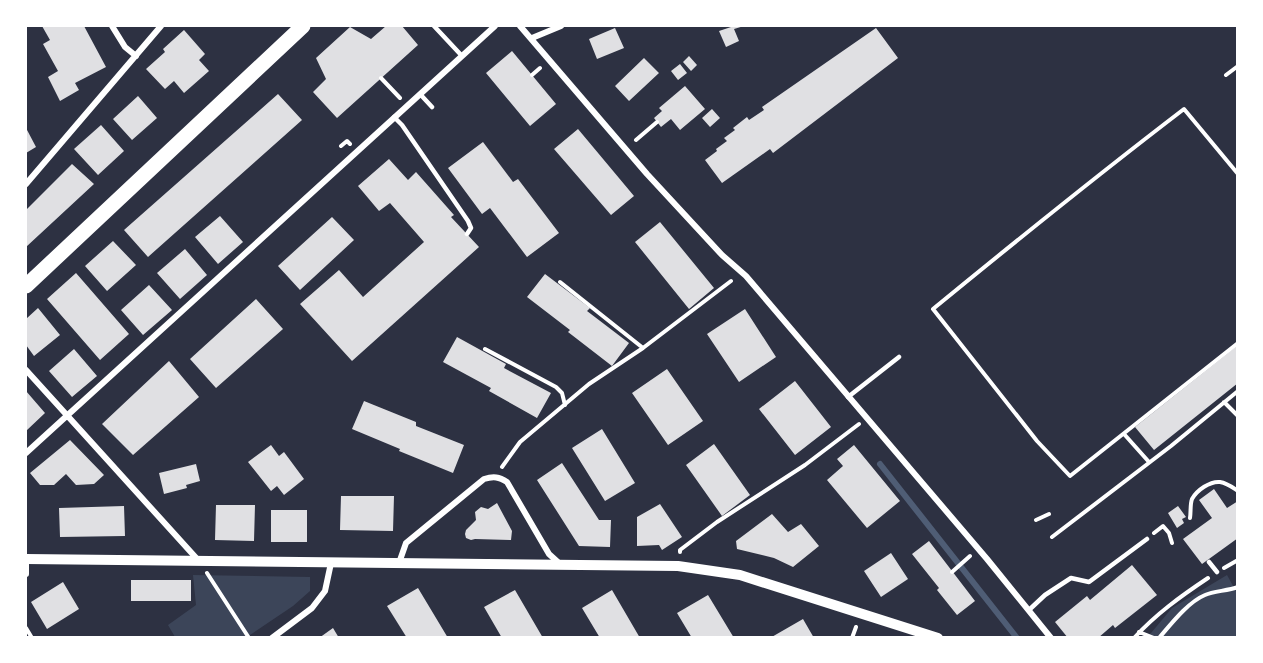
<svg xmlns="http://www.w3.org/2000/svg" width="1263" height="663" font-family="'Space Grotesk',sans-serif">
	<rect width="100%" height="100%" fill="#2d3142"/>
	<path fill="#3c4559" d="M193,575L310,577V591L293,606L247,637H175L168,625L196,605Z
		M1227,575L1237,593V637L1145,638L1151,633L1172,608Z"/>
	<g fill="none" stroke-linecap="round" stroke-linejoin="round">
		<path stroke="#4f5d75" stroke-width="6" d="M880,464L1017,638"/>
	</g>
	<path fill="#e0e0e3" d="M42,26H84L106,67L75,83L79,90L60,101L48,77L58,71L43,44L50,40Z
		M386,26H402L418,45L337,118L313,92L326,79L316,58L350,27L371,39Z
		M734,26H744L734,29L739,41L726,47L719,31Z
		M615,28L624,48L597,59L589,39Z
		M876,28L898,58L773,153L770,149L722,183L705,160L717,151L716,149L727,141L724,138L735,130L733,128L747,117L749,120L764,110L762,107Z
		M184,30L205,54L199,60L209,71L184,93L174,81L165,89L146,69L165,52L163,49Z
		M512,51L556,104L530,126L486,73Z
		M689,56L697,65L691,71L683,62Z
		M644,58L659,73L629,101L615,86Z
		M680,64L687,73L678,80L671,71Z
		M685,86L705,109L680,130L671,119L661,127L654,118L662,111L659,108Z
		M278,94L302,120L148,257L124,230Z
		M138,96L157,118L132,140L113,119Z
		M712,109L720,118L710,127L702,118Z
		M101,125L124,151L98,175L74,149Z
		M26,128L36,147L26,153Z
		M578,129L634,196L611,215L554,149Z
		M483,142L513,182L518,179L559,233L527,257L490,208L482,214L448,168Z
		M389,159L408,180L416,172L454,215L451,217L479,247L352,361L300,304L339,270L363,297L424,242L390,203L379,211L358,186Z
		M72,164L94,184L26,247V210Z
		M220,216L243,242L218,264L195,237Z
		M332,217L354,240L300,290L278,266Z
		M660,222L714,288L689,309L635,242Z
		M113,241L136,265L107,291L85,266Z
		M185,249L207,275L180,299L157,273Z
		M76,273L129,334L100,360L47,299Z
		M545,274L590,308L587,311L629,343L612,366L568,332L570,330L527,297Z
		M149,285L172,310L143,335L121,310Z
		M256,299L283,329L216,388L190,359Z
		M38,308L60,335L34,356L26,345V319Z
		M745,309L776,357L739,382L707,334Z
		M457,337L506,364L504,368L551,393L537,418L489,391L491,388L443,362Z
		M1238,345V383L1154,450L1135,427Z
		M74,349L97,376L72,397L49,371Z
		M169,361L199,397L133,455L102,424Z
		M667,369L703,421L668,445L632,393Z
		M795,381L831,427L795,455L759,409Z
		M26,391L45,413L26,431Z
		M364,401L416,422V426L464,445L453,473L399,451L400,449L352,429Z
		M602,429L635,483L605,501L572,448Z
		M70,440L104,475L94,484L76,485L66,474L54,485H40L30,473Z
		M714,444L750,495L722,516L686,465Z
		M271,445L279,456L284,452L304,479L284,495L277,486L271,491L248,462Z
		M854,445L900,501L867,528L827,480L843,466L837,459Z
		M562,463L599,520H611L610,547L579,546L537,480Z
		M196,464L200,481L186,485L187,488L164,494L159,473Z
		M1214,489L1227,508L1238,501V538L1202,564L1183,539L1212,518L1199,500Z
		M341,496H394L393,531L340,530Z
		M497,503L512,531L511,540L475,539L471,540L466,538L465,534L466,530L476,520L475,512L481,507L488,509Z
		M660,504L682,537L662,550L659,545L637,546V517Z
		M216,505H255L254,541L215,540Z
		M124,506L125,536L60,537L59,508Z
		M1178,506L1186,517L1182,519L1184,523L1177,528L1168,513Z
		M271,510H307V542H271Z
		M772,514L788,532L801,524L819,546L793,567L774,558L737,549L736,541Z
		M929,541L975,601L957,615L937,590L939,588L912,554Z
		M891,553L908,579L881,597L864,571Z
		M1132,565L1157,595L1115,628L1113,625L1098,638H1068L1055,622L1087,596L1090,600Z
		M131,580H191V601H131Z
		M63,582L79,609L47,629L31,602Z
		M418,588L448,638H407L387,606Z
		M515,590L543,638H502L484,607Z
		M612,590L640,638H600L582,608Z
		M708,595L734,638H692L677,613Z
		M803,619L814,638H770Z
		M333,628L339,638H319Z"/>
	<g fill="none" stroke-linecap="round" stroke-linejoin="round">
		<path stroke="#fff" stroke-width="4" d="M532,75L540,68
			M1226,75L1238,66
			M381,78L400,98
			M636,140L657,122
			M341,146L347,141L350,144
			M1238,174L1184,109C1099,174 1016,241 933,309L1037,441L1070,476L1238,343
			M560,282L643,348
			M485,349L556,387L562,393L565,405
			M1224,402L1238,416
			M1124,434L1149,462
			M502,467L520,442L589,384L643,348L731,281
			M1190,518C1191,512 1190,504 1192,499C1197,490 1210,481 1220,482C1227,483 1232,487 1238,491
			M1036,520L1049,514
			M1154,533L1163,526L1169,533L1172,543
			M1052,537L1171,446L1238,391
			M680,552V550L717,522L805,465L859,424
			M1224,568L1238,560
			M952,572L970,556
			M207,573L249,638
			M26,628L32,638
			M1139,632L1154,638
			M852,638L856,627
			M1134,638C1156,614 1181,596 1208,578
			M1159,638C1171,624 1188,602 1205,595C1214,591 1227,591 1238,587"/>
		<path stroke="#fff" stroke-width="4.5" d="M434,26L462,56
			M420,94L432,107
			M394,117L402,125L468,221L471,228L467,234
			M848,397L899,357
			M1209,562L1217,572
			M1029,610L1045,595L1071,578L1089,582L1147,539"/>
		<path stroke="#fff" stroke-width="6" d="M112,26L125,47L136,56
			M520,26L647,174L722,255L746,276L987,559L1051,638
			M532,38L561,26
			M26,184L161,26
			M26,370L198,560
			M26,453L495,26
			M399,563L406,543L484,479C494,476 499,477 507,482L549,554L560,564
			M26,574V559
			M272,638L312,608L325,591L331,563"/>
		<path stroke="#fff" stroke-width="10" d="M26,559L678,566L740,575L938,638"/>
		<path stroke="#fff" stroke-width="15" d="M26,286L303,26"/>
	</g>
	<rect width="1263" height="663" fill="none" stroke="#ffffff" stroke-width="54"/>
</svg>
